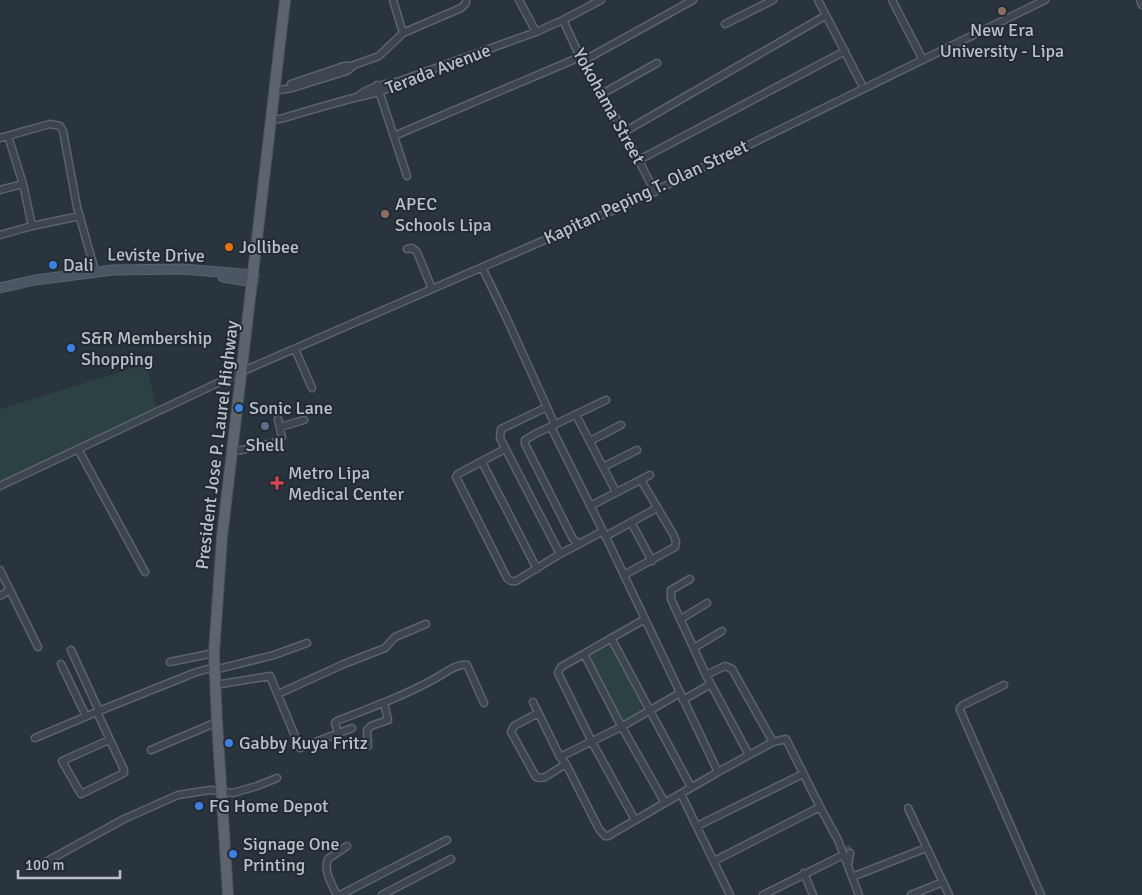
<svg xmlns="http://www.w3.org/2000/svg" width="1142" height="895" font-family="Signika,sans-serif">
	<rect width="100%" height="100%" fill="#29343f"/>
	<path fill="#2c4141" d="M146,364L157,409L0,482V409Z
		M608,645L612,646L643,707V711L624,720L621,719L589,656L590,653Z"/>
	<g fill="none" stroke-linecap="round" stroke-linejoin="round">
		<path stroke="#3f4954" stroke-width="6" stroke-dasharray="6 3" stroke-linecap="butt" d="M847,846L850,853"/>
		<defs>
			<path id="minor" d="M393,0L403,33
				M519,0L536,32
				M818,0L861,83
				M892,0L923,60
				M1140,0L1142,5
				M563,20L580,57L624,132L655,192
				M725,24L773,0
				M583,61L693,0
				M291,84L344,66H353
				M377,85L407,176
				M274,91L292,88L347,71L354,65L379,56L403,33L461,8L466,3V0
				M602,94L657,63
				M357,97C369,87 381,85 396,82
				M270,119H280C305,112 329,104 354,98C370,94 384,93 397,82L536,32L563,20L601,0
				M624,132L825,16
				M8,136L23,184L32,226
				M394,136L580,57
				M0,138L50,124L60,126L63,131L77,207L95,271
				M639,160L845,51
				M0,190L23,184
				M0,235L32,226L80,216
				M407,249L412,248L417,252L432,289
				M482,267L507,319L555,425
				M295,349L312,388
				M547,407L501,429L500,438L560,554L579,544
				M576,415L616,492
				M280,427L304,420
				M551,427L603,531L718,772
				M276,441H279L282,437L278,419
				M590,441L621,425
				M78,449L145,572
				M505,449L458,474L456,477L507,578L511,581H516L560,554
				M232,451L242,450L265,444
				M482,462L537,569
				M603,467L637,450
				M0,486L241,372L630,203L1045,0
				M590,506L650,475
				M631,522L652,561
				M603,531L579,544L573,539L525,444V440L535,434L606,400
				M606,536L657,508
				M0,570L38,647
				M624,575L675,547L676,541L673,534L641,480
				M690,579L671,590V599L706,675L749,755
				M0,596L10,590
				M681,619L707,603
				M611,638L691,787
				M694,648L722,631
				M71,650L99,711
				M584,654L618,720L665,803
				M170,662L214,653
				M61,664L86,716
				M214,670L274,655L307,643
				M706,675L725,666L732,669L773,742
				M215,685L270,676L300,748L352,728
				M1004,685L963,705L960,708V710L1041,895
				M278,694L344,664L385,648L395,637L426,624
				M683,700L711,684
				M533,702L560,757L566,764L599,829L605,836H608L718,772L773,742L786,739L820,807L838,840L859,895
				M97,712L124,770V773L81,794L62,761L109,740
				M538,713L514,726L511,732L536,777L539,778L545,777L566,764
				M338,733L335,723L337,721C370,708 404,696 436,678C445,673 457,663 467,665L484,703
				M35,738L99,711L194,673L214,667
				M368,746L367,730L371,726L388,720L384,703
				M151,750L217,722
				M560,757L621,727L680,693
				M681,794L730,895
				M908,808L949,895
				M635,820L592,742L558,673L561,667L645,619
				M697,826L803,774
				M714,861L820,807
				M42,864L124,819L178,795L210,790L233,793L257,786L277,778
				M848,866L850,853
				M804,873L813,895
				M852,877L926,848
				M337,895C332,885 323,870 328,859L347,846
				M340,895L447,840
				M382,895L451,859
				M763,895L843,855
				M911,895L943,882"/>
			<path id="secondary" d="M223,277L253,282
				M0,288L35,280L113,270L183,269L254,275"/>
			<path id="primary" d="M228,895L217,722L214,653L222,537L285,0"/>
		</defs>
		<use href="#minor" stroke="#5b636c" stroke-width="9"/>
		<use href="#secondary" stroke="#5b636c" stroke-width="11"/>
		<use href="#primary" stroke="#4a515b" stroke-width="12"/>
		<use href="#minor" stroke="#3d454f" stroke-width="6"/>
		<use href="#secondary" stroke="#4c5562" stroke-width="9"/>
		<use href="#primary" stroke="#5b646f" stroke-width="10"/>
	</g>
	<g fill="#8d6e63" stroke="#222a34" stroke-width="2">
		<circle cx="1002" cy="11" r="5"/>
		<circle cx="385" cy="214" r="5"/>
	</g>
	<circle fill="#e8710a" stroke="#222a34" stroke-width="2" cx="229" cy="247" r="5"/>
	<g fill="#3f7fe0" stroke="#222a34" stroke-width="2">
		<circle cx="53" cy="265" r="5"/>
		<circle cx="71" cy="348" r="5"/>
		<circle cx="239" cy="408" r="5"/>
		<circle cx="229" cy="743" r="5"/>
		<circle cx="199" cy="806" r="5"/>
		<circle cx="233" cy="854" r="5"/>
	</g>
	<circle fill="#5c6f8a" stroke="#222a34" stroke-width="2" cx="265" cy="426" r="5"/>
	<path fill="#e0444e" stroke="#222a34" stroke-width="2" d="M274.5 475.5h5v5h5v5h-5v5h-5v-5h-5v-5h5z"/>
	<g text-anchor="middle" stroke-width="4" stroke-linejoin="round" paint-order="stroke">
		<g font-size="18" fill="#bac1c9" stroke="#222a34" text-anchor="start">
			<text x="1002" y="36" text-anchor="middle">New Era<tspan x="1002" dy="21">University - Lipa</tspan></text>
			<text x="395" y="210">APEC<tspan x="395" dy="21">Schools Lipa</tspan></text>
			<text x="239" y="253">Jollibee</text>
			<text x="63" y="271">Dali</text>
			<text x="81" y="344">S&amp;R Membership<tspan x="81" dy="21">Shopping</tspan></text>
			<text x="249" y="414">Sonic Lane</text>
			<text x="265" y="451" text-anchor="middle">Shell</text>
			<text x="288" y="479">Metro Lipa<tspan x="288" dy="21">Medical Center</tspan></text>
			<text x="239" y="749">Gabby Kuya Fritz</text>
			<text x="209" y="812">FG Home Depot</text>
			<text x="243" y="850">Signage One<tspan x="243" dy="21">Printing</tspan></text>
		</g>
		<g font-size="18" fill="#bac1c9" stroke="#222a34">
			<text transform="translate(438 69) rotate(-21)" y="6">Terada Avenue</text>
			<text transform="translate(609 106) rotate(61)" y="6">Yokohama Street</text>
			<text transform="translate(646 192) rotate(-25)" y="6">Kapitan Peping T. Olan Street</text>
			<text transform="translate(156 255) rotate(1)" y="6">Leviste Drive</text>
			<text transform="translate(217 445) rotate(-83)" y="6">President Jose P. Laurel Highway</text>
		</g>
	</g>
	<path d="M18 870v8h102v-8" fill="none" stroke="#bac1c9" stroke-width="2.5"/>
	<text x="25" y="870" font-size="15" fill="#bac1c9" stroke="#222a34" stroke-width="4" paint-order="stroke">100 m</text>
</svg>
